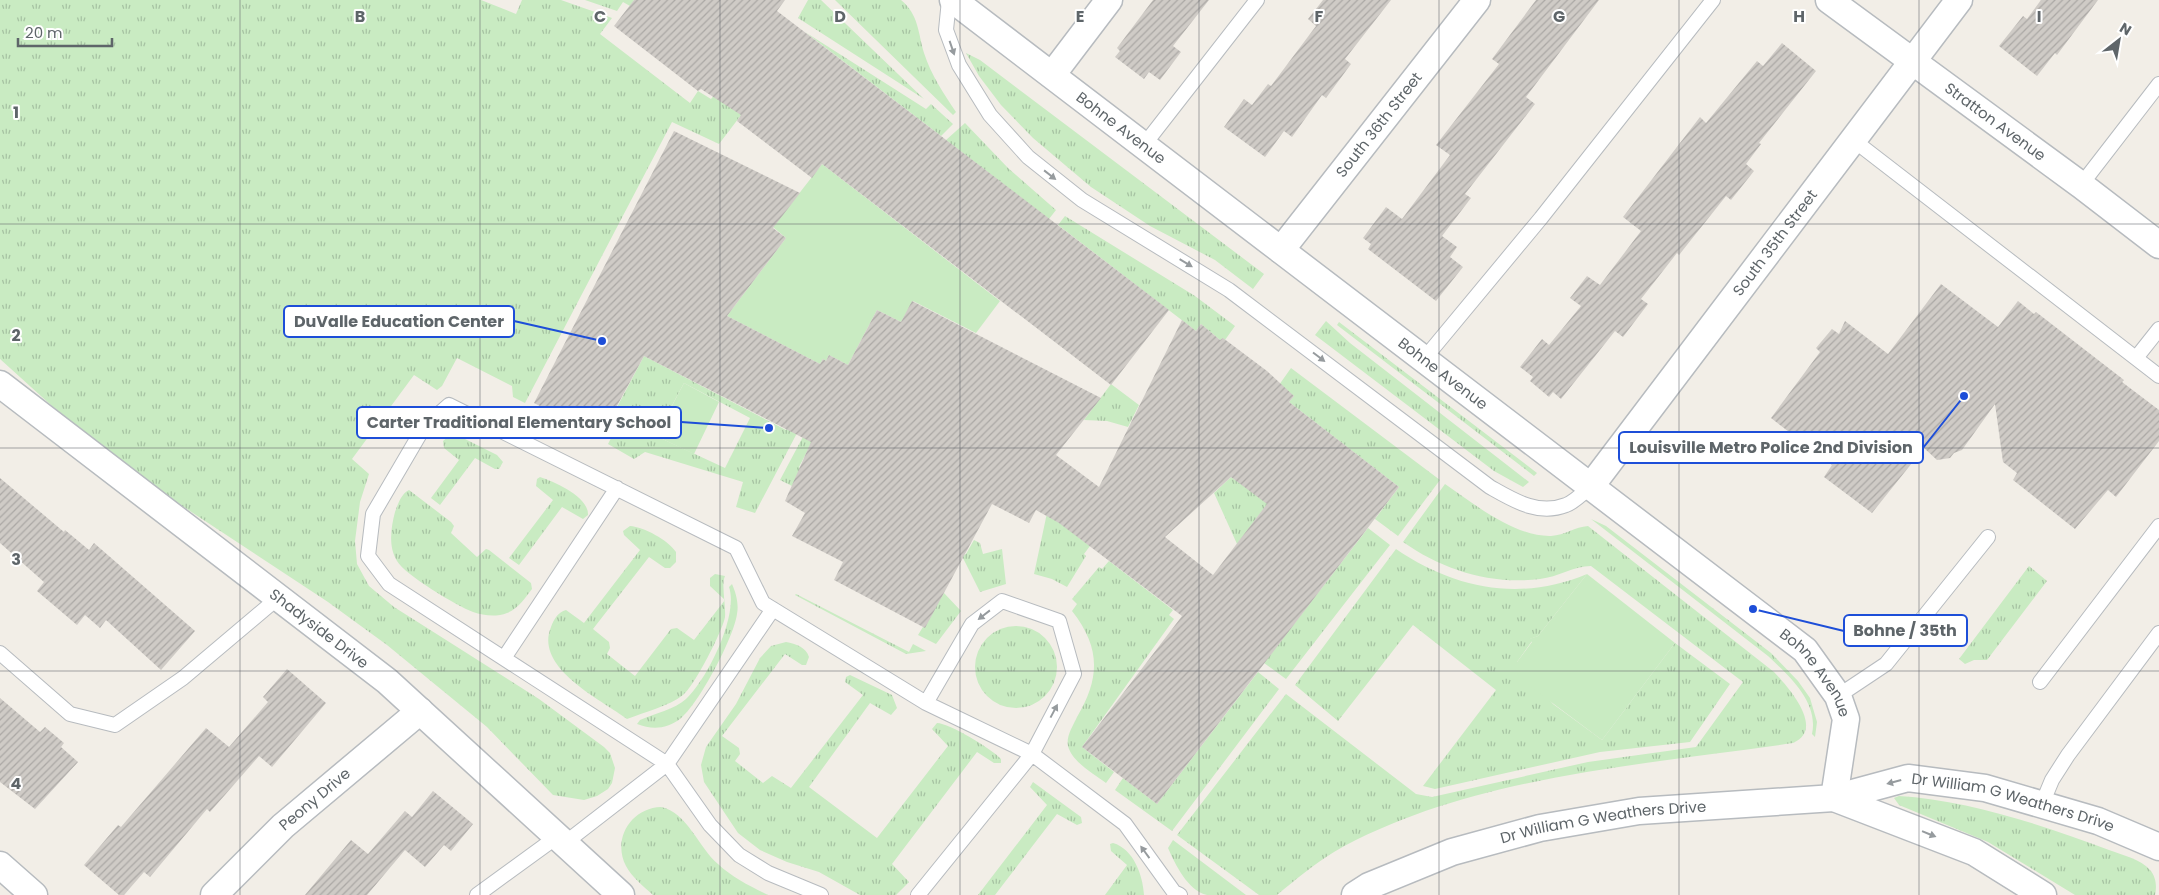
<svg xmlns="http://www.w3.org/2000/svg" width="2159" height="895" font-family="Poppins,sans-serif">
	<defs>
		<pattern id="grass-tufts" width="24" height="20" patternUnits="userSpaceOnUse" patternTransform="scale(1.25)"><rect width="24" height="20" fill="#c9ebc2"/><path d="M3 7l-1-3M5 7V3M7 7l1-3M15 17l-1-3M17 17v-4M19 17l1-3" fill="none" stroke="#a6c2a2"/></pattern>
		<pattern id="building-hatch" width="6" height="6" patternUnits="userSpaceOnUse" patternTransform="scale(1.25)"><rect width="6" height="6" fill="#cfcbc6"/><path d="M-1 1l2-2M0 6l6-6M5 7l2-2" fill="none" stroke="#aba8a5"/></pattern>
	</defs>
	<rect width="100%" height="100%" fill="#f2eee7"/>
	<path fill="url(#grass-tufts)" fill-rule="evenodd" d="M0,0H481L516,14L522,0H561L612,18L600,34L690,103L698,91L711,99L721,86L748,106L719,144L672,122L525,403L513,397L512,386L457,358L442,386L437,390L414,375L352,459L369,474L360,502L355,541L357,564L369,586L394,607L539,699L604,747L610,753L615,768L612,783L608,789L597,796L584,800L553,795L487,727L387,645L328,602L158,490L52,406L0,359Z
		M585,0H634L630,6L623,2L617,11Z
		M808,0H821L924,99L798,18Z
		M835,0H901C919,15 918,33 924,53C931,75 944,94 956,112L953,115Z
		M805,32L926,109L931,104L953,124L941,136Z
		M966,53L980,60L1264,274L1253,289L1215,260L1150,226L1091,187L1033,138L1001,105L979,76Z
		M965,123L1008,168L1056,210L1049,219L946,140Z
		M1065,216L1195,296L1235,326L1225,340L1223,338L1220,340L1201,324L1196,331L1058,225Z
		M1326,321L1350,343L1529,482L1523,487L1494,471L1315,335Z
		M1339,322L1537,473L1534,476L1337,325Z
		M644,356L786,430L817,395L755,513L736,507L743,482L645,452L634,459L608,444L615,430L607,426ZM684,383L750,418L725,468L656,436L666,416L660,413V408L669,411Z
		M1291,368L1440,480L1398,536L1375,519L1399,487L1289,402L1294,396L1279,385Z
		M1111,384L1139,405L1128,427L1107,421L1084,420Z
		M823,399L832,403L799,467L801,469L792,486L780,480Z
		M457,435L497,455L503,462L499,469H495L475,458L440,505L431,498L459,460L444,448L443,441L449,436Z
		M540,477C555,482 589,497 588,515L583,519L562,507L519,565L509,558L553,500L536,486L537,479Z
		M1231,477L1268,503L1237,544L1214,493Z
		M1445,484C1474,504 1515,537 1551,536C1565,535 1575,527 1588,526L1774,672C1788,687 1826,729 1793,743C1644,765 1467,776 1334,852C1314,864 1295,880 1277,895H1259L1177,835L1286,694L1416,794L1432,797L1588,762L1696,747L1743,682L1591,566C1574,566 1558,577 1540,579C1490,585 1443,570 1403,542Z
		M409,490L451,522L454,526L451,533L477,557L486,549L489,550L531,583L532,589C525,598 518,609 507,613C497,617 484,616 473,612C457,606 405,575 397,561C388,547 391,527 395,512C398,504 401,494 409,490Z
		M1047,513L1090,546L1084,554L1086,556L1067,587L1052,579L1034,574Z
		M1591,519L1606,526L1771,653L1798,681L1810,698L1817,722L1815,737L1812,734C1819,702 1789,676 1768,656Z
		M630,526C644,527 668,540 676,552V562L670,568H665L649,557L593,629L609,642L610,648L607,654L635,676L671,629L677,628L694,640L725,600L710,586V578L715,574L725,576C721,584 726,605 725,617C723,630 694,687 683,695C669,706 645,712 627,719C600,699 534,668 551,627C554,619 558,612 566,610L584,623L640,550L624,535L623,531Z
		M1368,528L1390,545L1286,679L1264,663Z
		M974,540L980,543L983,554L1002,549L1006,584L980,592L962,556L966,554Z
		M1396,549C1455,589 1520,602 1587,574L1538,636L1530,639L1532,641L1517,662L1553,704L1602,740L1675,643L1730,684L1690,742L1600,752L1435,789L1423,786L1496,690L1413,625L1338,721L1295,685Z
		M1109,561L1173,610L1169,615L1174,619L1082,747L1114,772L1106,783C1094,774 1072,762 1068,746C1066,736 1073,726 1077,717C1100,678 1101,648 1072,611L1077,604L1072,599L1099,567L1102,569Z
		M2029,566L2047,581L1987,660H1974L1965,664L1959,659Z
		M732,584C736,593 739,604 737,614C734,637 699,704 680,719C667,729 652,730 637,724L640,720C654,714 675,709 686,699C707,680 739,615 729,587Z
		M944,593L961,611L936,644L918,635Z
		M796,594L909,652L913,644L926,651L906,654L795,595Z
		M975 667a41 41 0 1 1 82 0a41 41 0 1 1-82 0Z
		M786,642C796,644 806,647 809,657L806,665H802L785,654L722,736L739,748L740,754L735,761L763,783L772,776L791,788L863,695L845,682L846,677L850,675L892,695L897,708L891,715L870,703L809,787L877,838L948,746L932,729L937,723C949,723 992,749 1001,759V763H994L977,752L892,864L909,882L896,895H860L819,872L787,862L760,850L738,833L704,782L701,765L706,747L736,704L760,658L771,646Z
		M1258,672L1279,689L1172,831L1115,790L1123,778L1157,804Z
		M1033,782L1081,817L1082,823L1077,825L1057,814L995,895H978L1047,805L1030,787Z
		M1899,796C1967,800 2046,826 2109,850C2122,855 2141,859 2150,870C2156,877 2157,886 2155,895H2075L1988,842L1899,805L1894,798Z
		M661,807C687,812 699,848 718,864C733,878 750,886 768,895H653C644,887 631,876 626,866C612,839 631,808 661,807Z
		M1173,840L1246,895C1234,895 1219,895 1207,895C1188,891 1175,864 1168,848Z
		M1113,843C1134,849 1143,876 1144,895H1105L1127,865L1111,851L1110,844Z"/>
	<path fill="#c9ebc2" d="M822,164L1000,301L976,333L913,301L901,322L877,310L848,365L829,355L826,361L823,359L820,364L727,316L786,238L773,227Z
		M684,383L719,402L694,454L656,436Z
		M1587,574L1675,643L1602,740L1527,684L1515,671L1517,662L1532,642L1529,639L1538,636Z"/>
	<path fill="url(#building-hatch)" fill-rule="evenodd" d="M634,0H785L777,11L1169,310L1111,385L822,164L812,178L737,121L741,115L701,89L698,91L614,26Z
		M1153,0H1209L1173,46L1181,52L1160,80L1149,72L1144,79L1115,57L1120,51L1117,48Z
		M1323,0H1391L1345,59L1351,64L1326,98L1322,95L1292,137L1284,131L1265,157L1224,127L1244,99L1252,105L1268,84L1271,86L1316,26L1308,19Z
		M1536,0H1599L1526,97L1535,104L1465,194L1471,198L1442,236L1457,247L1450,257L1463,267L1436,301L1368,249L1371,244L1363,238L1386,207L1402,219L1450,155L1436,145L1499,64L1492,59Z
		M2041,0H2098L2057,55L2055,53L2037,76L1999,46L2023,16L2027,19Z
		M1782,43L1816,71L1759,143L1761,144L1746,164L1754,171L1731,200L1726,196L1679,255L1677,253L1641,299L1648,304L1623,337L1615,331L1561,399L1553,392L1549,397L1530,381L1533,377L1520,367L1542,339L1549,345L1581,306L1570,298L1587,276L1600,285L1641,231L1623,217L1700,117L1706,123L1757,61L1763,66Z
		M674,131L800,193L773,228L786,238L727,316L820,364L823,359L826,361L829,355L848,365L877,310L901,322L912,301L1101,398L1056,455L1099,487L1182,320L1196,331L1201,324L1220,340L1223,338L1267,371L1294,396L1289,402L1399,487L1157,804L1082,747L1182,616L1059,523L1036,510L1029,523L992,504L925,628L834,580L843,562L792,536L805,513L785,501L811,442L644,356L599,439L578,428L579,426L534,403ZM1231,477L1267,504L1213,575L1165,537Z
		M1941,284L1998,327L2018,301L2034,314L2036,312L2124,380L2122,382L2159,410V441L2116,497L2108,490L2075,529L2013,480L2017,473L2003,462L1995,404L1962,450L1954,453L1950,458L1937,460L1924,448L1872,513L1824,477L1832,465L1771,418L1820,352L1816,348L1832,329L1839,334L1845,321L1888,354Z
		M0,478L64,532L65,530L89,550L94,543L195,631L161,670L106,620L100,628L85,615L77,625L37,591L44,582L0,543Z
		M287,669L326,703L272,767L259,756L210,812L207,809L150,877L144,872L124,895H119L84,865L118,825L121,827L206,728L229,747L268,702L263,697Z
		M0,698L40,732L45,727L64,743L61,747L78,762L35,809L0,782Z
		M433,791L473,824L451,851L444,845L425,867L405,850L367,895H305L351,840L368,854L405,811L412,817Z"/>
	<g fill="none" stroke-linecap="round" stroke-linejoin="round">
		<defs>
			<path id="lane" d="M949,0L946,30L959,65L990,115L1028,157L1082,200L1229,290L1490,487C1513,500 1538,516 1566,505C1575,502 1584,492 1591,486
				M1852,139L2159,376
				M1144,145L1257,0
				M2081,185L2159,84
				M2136,358L2159,329
				M1424,359L1541,218L1713,0
				M0,653L70,714L115,725L183,678L279,597
				M504,658L617,488
				M2040,682L2159,526
				M1838,696L1886,664L1988,537
				M2042,804L2052,780L2068,755L2159,633
				M565,843L667,764L773,609
				M477,895L558,836
				M821,895L768,873L739,855L710,825L667,764L389,584L368,556L373,514L424,427L449,405L736,548L763,603L926,703L1032,754L1125,824L1174,892L1180,895
				M918,895L1032,754L1074,674L1059,621L1002,601L972,624L926,703"/>
			<g id="street">
				<path id="s1" d="M953,0L1805,650L1838,696L1846,719L1834,798"/>
				<path id="s2" d="M1829,0L2081,185L2159,245"/>
				<path d="M1052,75L1109,0"/>
				<path id="s3" d="M1281,250L1477,0"/>
				<path id="s4" d="M0,384L387,681L621,895"/>
				<path id="s5" d="M1591,486L1959,0"/>
				<path d="M1834,798L1974,852L2043,895"/>
				<path d="M0,865L34,895"/>
				<path id="s6" d="M214,895L283,826L420,711"/>
				<path id="s7" d="M1355,895L1369,886L1452,852L1540,828L1639,811L1834,798L1908,778L1985,788L2098,821L2159,847"/>
			</g>
		</defs>
		<use href="#lane" stroke="#b7bbbf" stroke-width="16"/>
		<use href="#street" stroke="#b7bbbf" stroke-width="29"/>
		<use href="#lane" stroke="#fff" stroke-width="14"/>
		<use href="#street" stroke="#fff" stroke-width="26"/>
	</g>
	<defs><path id="oneway-solid" d="M-6-.8H1V-3.2L6.5 0L1 3.2V.8H-6Z" transform="scale(1.25)"/></defs>
	<g fill="#969b9e">
		<use href="#oneway-solid" transform="translate(952 48) rotate(71)"/>
		<use href="#oneway-solid" transform="translate(1050 175) rotate(38)"/>
		<use href="#oneway-solid" transform="translate(1186 263) rotate(31)"/>
		<use href="#oneway-solid" transform="translate(1319 357) rotate(37)"/>
		<use href="#oneway-solid" transform="translate(984 615) rotate(142)"/>
		<use href="#oneway-solid" transform="translate(1054 711) rotate(-62)"/>
		<use href="#oneway-solid" transform="translate(1894 782) rotate(165)"/>
		<use href="#oneway-solid" transform="translate(1929 834) rotate(22)"/>
		<use href="#oneway-solid" transform="translate(1145 852) rotate(-126)"/>
	</g>
	<path fill="none" stroke="#5e6569" stroke-width="1" stroke-opacity="0.55" d="M240,0V895M480,0V895M720,0V895M960,0V895M1199,0V895M1439,0V895M1679,0V895M1919,0V895M0,224H2159M0,448H2159M0,671H2159"/>
	<g text-anchor="middle" stroke-width="4" stroke-linejoin="round" paint-order="stroke">
		<g font-size="15" fill="#5e6569" stroke="#fff">
			<text dy="5" stroke="none"><textPath href="#s2" startOffset="206">Stratton Avenue</textPath></text>
			<text dy="5" stroke="none"><textPath href="#s3" startOffset="159">South 36th Street</textPath></text>
			<text dy="5" stroke="none"><textPath href="#s1" startOffset="211">Bohne Avenue</textPath></text>
			<text dy="5" stroke="none"><textPath href="#s5" startOffset="305">South 35th Street</textPath></text>
			<text dy="5" stroke="none"><textPath href="#s1" startOffset="616">Bohne Avenue</textPath></text>
			<text dy="5" stroke="none"><textPath href="#s4" startOffset="402">Shadyside Drive</textPath></text>
			<text dy="5" stroke="none"><textPath href="#s1" startOffset="1096">Bohne Avenue</textPath></text>
			<text dy="5" stroke="none"><textPath href="#s6" startOffset="139">Peony Drive</textPath></text>
			<text dy="5" stroke="none"><textPath href="#s7" startOffset="678">Dr William G Weathers Drive</textPath></text>
			<text dy="5" stroke="none"><textPath href="#s7" startOffset="261">Dr William G Weathers Drive</textPath></text>
		</g>
	</g>
	<g font-size="16" text-anchor="middle" font-weight="bold" fill="#5e6569" stroke="#fff" stroke-width="4" stroke-linejoin="round" paint-order="stroke">
		<text x="360" y="22">B</text>
		<text x="600" y="22">C</text>
		<text x="840" y="22">D</text>
		<text x="1080" y="22">E</text>
		<text x="1319" y="22">F</text>
		<text x="1559" y="22">G</text>
		<text x="1799" y="22">H</text>
		<text x="2039" y="22">I</text>
		<text x="16" y="118">1</text>
		<text x="16" y="341">2</text>
		<text x="16" y="565">3</text>
		<text x="16" y="789">4</text>
	</g>
	<path fill="none" stroke="#1d4ed8" stroke-width="2" d="M602 341L514 321M769 428L681 422M1964 396L1923 448M1753 609L1844 631"/>
	<g fill="#1d4ed8" stroke="#fff" stroke-width="2">
		<circle cx="602" cy="341" r="5"/>
		<circle cx="769" cy="428" r="5"/>
		<circle cx="1964" cy="396" r="5"/>
		<circle cx="1753" cy="609" r="5"/>
	</g>
	<g fill="#fff" stroke="#1d4ed8" stroke-width="2">
		<rect x="284" y="306" width="230" height="31" rx="5"/>
		<rect x="357" y="407" width="324" height="31" rx="5"/>
		<rect x="1619" y="432" width="304" height="31" rx="5"/>
		<rect x="1844" y="615" width="123" height="31" rx="5"/>
	</g>
	<g font-size="16" text-anchor="middle" font-weight="bold" fill="#5e6569">
		<text x="399" y="327">DuValle Education Center</text>
		<text x="519" y="428">Carter Traditional Elementary School</text>
		<text x="1771" y="453">Louisville Metro Police 2nd Division</text>
		<text x="1905" y="636">Bohne / 35th</text>
	</g>
	<g transform="translate(2119 40) rotate(31)" stroke="#ffffff" stroke-width="4" paint-order="stroke">
	<path d="M0-4L9 19L0 12L-9 19Z" fill="#5e6569"/>
	<text y="-8" font-size="14" font-weight="bold" text-anchor="middle" fill="#5e6569">N</text>
	</g>
	<path d="M18 38v8h94v-8" fill="none" stroke="#5e6569" stroke-width="2.5"/>
	<text x="25" y="38" font-size="15" fill="#5e6569" stroke="#ffffff" stroke-width="4" paint-order="stroke">20 m</text>
</svg>
